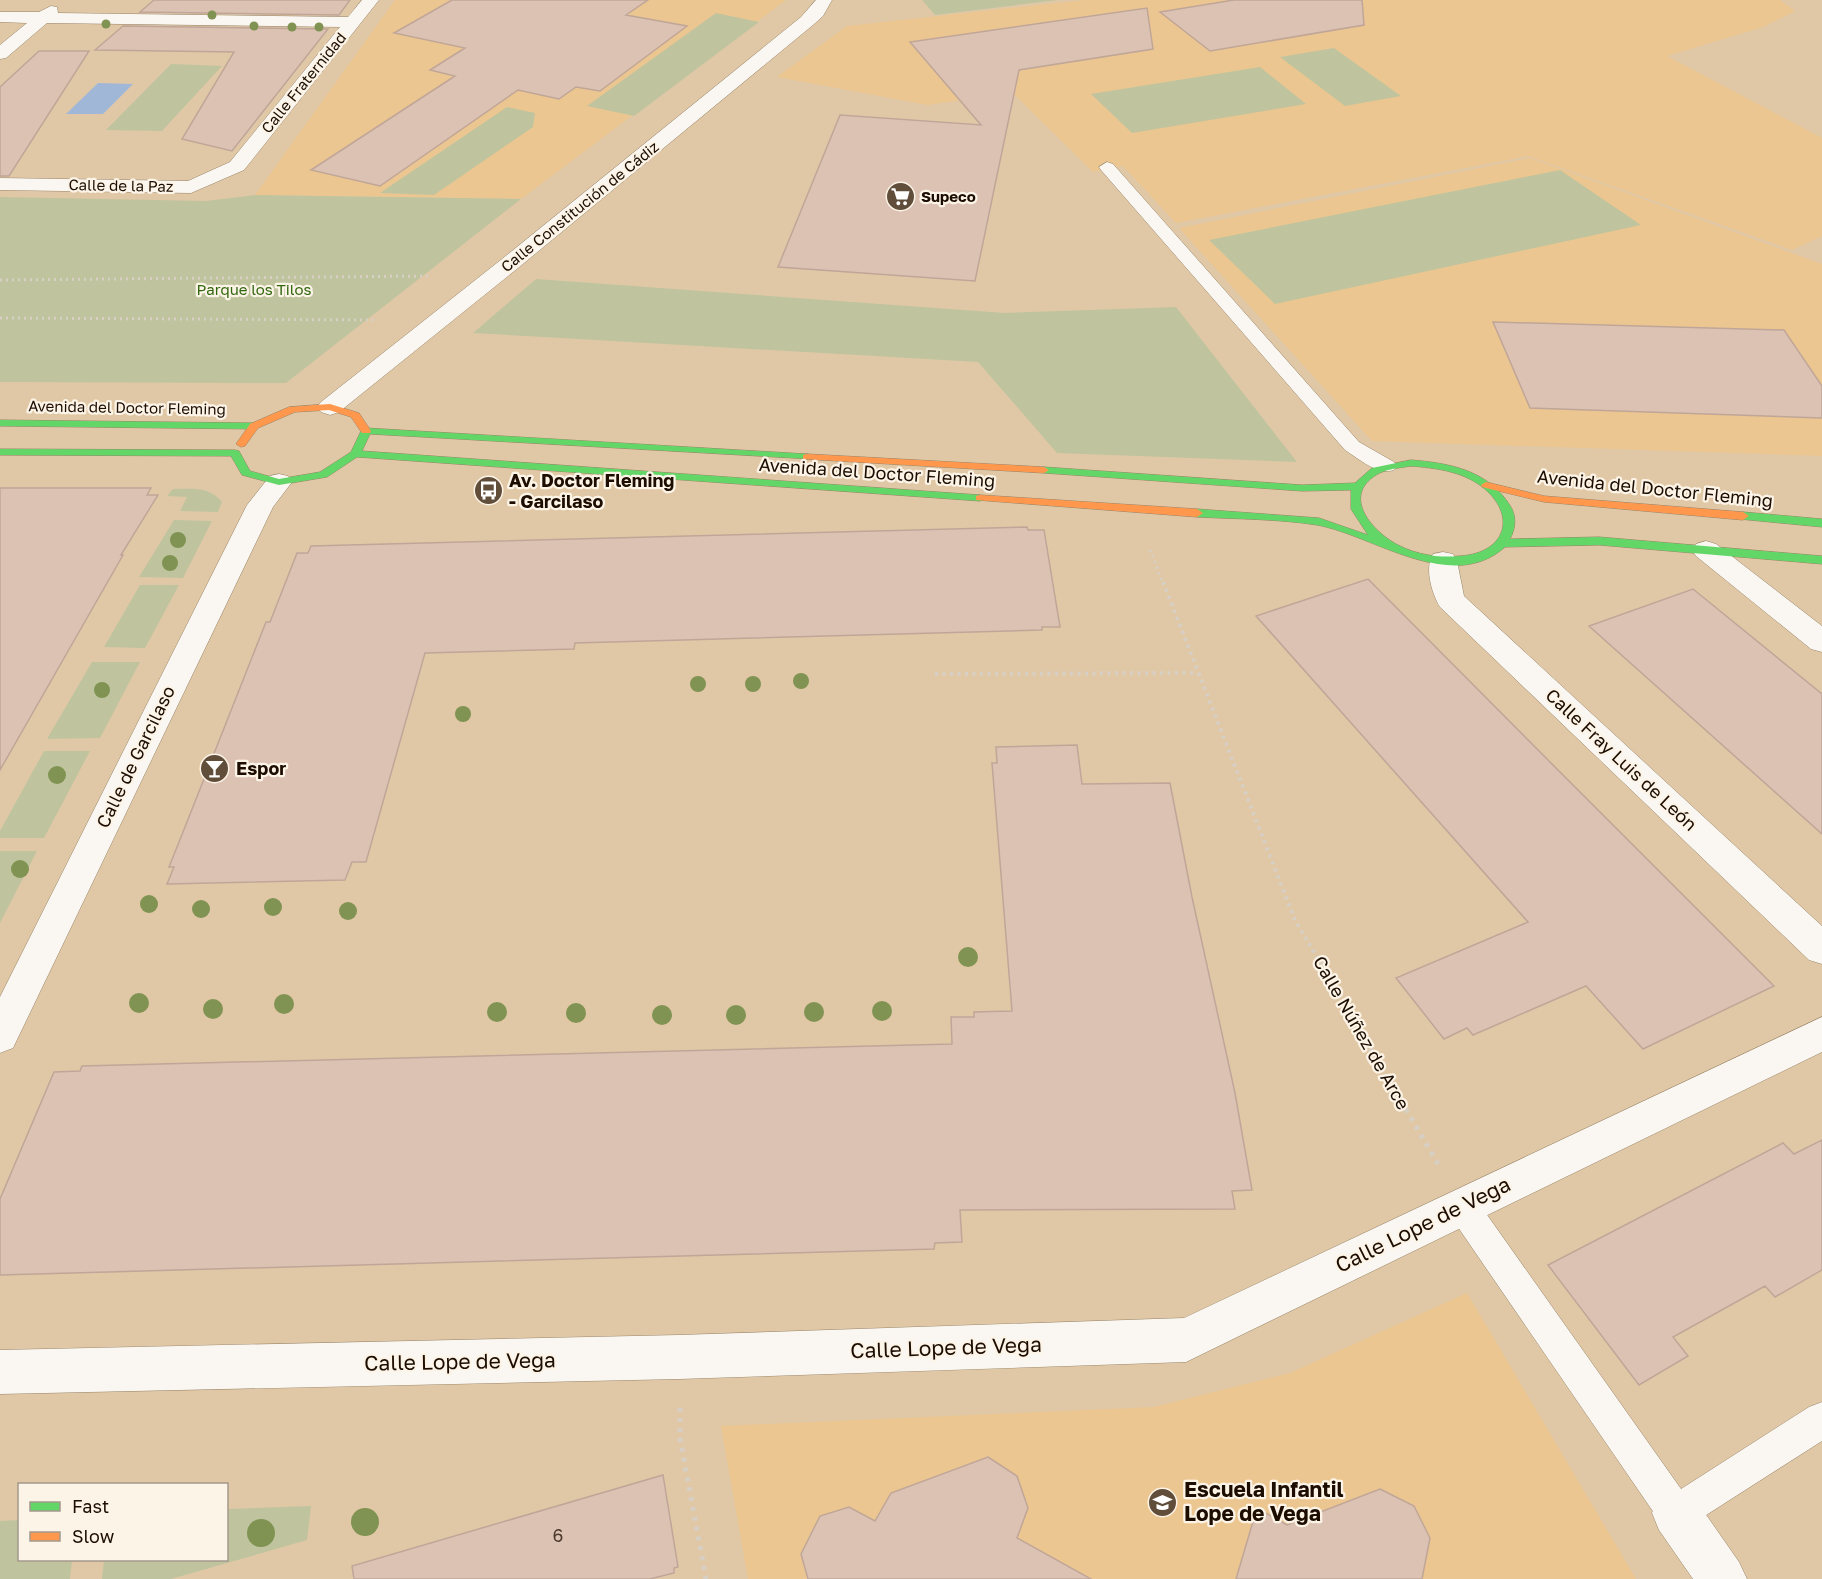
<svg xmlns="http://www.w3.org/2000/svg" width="1822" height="1579" font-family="'Golos Text',sans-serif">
	<rect width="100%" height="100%" fill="#e0c8a6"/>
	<path fill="#ecc690" d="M395,0H786L521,199L255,195Z
		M1085,0H1780L1795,11L1763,27L1667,56L1822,138V236L1792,250L1528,156L1176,223L1123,166L1093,172L1012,92L928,105L777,77L847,26Z
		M1530,158L1822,264V456L1372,441L1179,228Z
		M1467,1293L1636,1579H748L721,1426L1154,1407L1290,1373Z"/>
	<path fill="#bfc49e" d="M922,0H1058L935,15Z
		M716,13L759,22L634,116L587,106Z
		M1334,48L1401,96L1345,106L1280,57Z
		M171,64L222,66L162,131L106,130Z
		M1260,67L1306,104L1132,133L1091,94Z
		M507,107L535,113L533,127L434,195L380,193Z
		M1560,170L1641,225L1275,304L1209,240Z
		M255,195L521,199L286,383L0,382V197L206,201Z
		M536,279L1005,313L1176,307L1297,462L1057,453L978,362L473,333Z
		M173,489C192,489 209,486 222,502L218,512L180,511L187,497L167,496Z
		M174,520L212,521L183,578L139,577Z
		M140,585H179L145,648L104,647Z
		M92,662H140L100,738L47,739Z
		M44,751H90L44,838H0V831Z
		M0,851H37L0,923Z
		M311,1506L307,1540L171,1579H102L104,1560H226L227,1509Z
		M19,1520L20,1560H72L70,1579H0V1521Z"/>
	<path fill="#a0b7d7" d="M98,83L133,84L103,114H66Z"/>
	<path fill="#dcc2b3" stroke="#c0a698" stroke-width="1.5" d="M154,0H350L339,15L140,12Z
		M452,0H648L626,15L687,26L600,91L576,87L559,99L518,90L380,186L311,170L455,76L430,70L465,48L394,33Z
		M1234,0H1362L1364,25L1210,51L1160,12Z
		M1147,8L1153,49L1019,70L975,281L778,267L840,115L981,125L910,42Z
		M123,26L328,29L232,151L182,139L234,52L95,50Z
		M39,51H89L9,176H0V87Z
		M1493,322L1784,330L1822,386V418L1530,408Z
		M0,488H151L147,495H158L121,555H123L0,770Z
		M1027,527L1028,530H1044L1060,627H1042V630L575,643L574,649L425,653L366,862H352L345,880L167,884L174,867H169L183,832L266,622H270L297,553H308L311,546Z
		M1368,579L1549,761L1774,986L1643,1049L1586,986L1473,1035L1467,1028L1444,1039L1396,978L1528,922L1256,616Z
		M1693,589L1822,694V834L1589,626Z
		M1077,745L1082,784L1170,783L1192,897L1235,1093L1252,1190L1232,1191L1235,1209L960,1210L962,1242L935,1243L934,1249L0,1275V1199L54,1072L80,1071L82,1066L952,1044L951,1017H974V1012L1012,1011L992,763H997L996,747Z
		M1822,1140V1270L1775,1297L1765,1286L1673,1337L1688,1356L1639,1385L1548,1265L1783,1143L1794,1154Z
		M988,1457L1017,1476L1028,1508L1017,1538L1091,1579H808L801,1554L820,1516L849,1507L875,1521L891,1493Z
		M663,1475L678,1567L674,1568V1573L650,1579H354L352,1566Z
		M1380,1489L1414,1506L1430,1538L1422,1579H1236L1257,1508L1287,1525Z"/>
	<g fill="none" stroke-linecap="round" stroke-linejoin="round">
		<defs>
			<path id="lane" d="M1107,162L1113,164L1359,442L1394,462L1397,466L1394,470C1377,475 1359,459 1345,450L1101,170L1099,167Z
				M1462,1191L1473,1195L1681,1489L1809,1407L1822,1402V1441L1689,1526L1676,1531L1663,1526L1451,1217L1446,1206L1451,1195Z"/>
			<path id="street" d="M362,0H379L244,170L191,193L0,190V178L188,181L230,162L340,27L47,23L6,58L0,59V45L27,23L0,22V12H39L51,6L57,7L58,13L348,17Z
				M816,0H832L823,16L813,25L518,268L339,412L330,415L321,412L317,407L321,402L502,259L801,17Z
				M279,474L288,476L292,482L273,507L13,1048L0,1053V997L247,505L270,476Z
				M1706,541L1716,544L1822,626V652L1811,649L1696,556L1692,550L1696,544Z
				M1443,552L1453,554L1457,561L1464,596L1822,926V964L1809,960L1440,607C1432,594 1424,568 1433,554Z
				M1822,1017V1052L1186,1362L679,1379L0,1394V1350L679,1335L1184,1318Z
				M1676,1489L1693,1496L1739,1562L1747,1579H1693L1659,1530L1652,1513L1659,1496Z"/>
			<path id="fast" d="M0,420L254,423L259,426L254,429L0,426Z
				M366,428L807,454L811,455V459L370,434L362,451L980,495L986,498L980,501L357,457L327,477L279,485L242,475L231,456L0,455V449L235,450L239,451L250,471L279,479L320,472L351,452L361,431Z
				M1411,460C1449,463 1487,470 1509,504C1517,515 1516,528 1510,539L1599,537L1822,556V564L1599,545L1505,547C1451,595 1373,535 1317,525C1280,519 1235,519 1197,517L1191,513L1197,509L1319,518L1368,535L1351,509V490L1302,491L1044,473L1039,470L1044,467L1302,485L1355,483L1372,468ZM1411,466C1435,468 1461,471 1481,486C1518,514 1507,553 1460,556C1439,558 1417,555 1398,545C1373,532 1341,497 1376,475C1386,469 1399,468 1411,466Z
				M1743,512L1822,519V527L1739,519L1737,516Z"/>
			<path id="slow" d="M330,404L359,413L371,431L370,433H362L351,417L329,410L295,412L258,428L245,446L241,447L236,444L250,424L289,407Z
				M807,454L1044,467L1049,470L1044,473L803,459V455Z
				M1486,482L1544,496L1743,512L1749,516L1743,520L1544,502L1482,487L1481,485Z
				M980,495L1197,509L1203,513L1197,517L976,500V496Z"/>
		</defs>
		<use href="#lane" stroke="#988569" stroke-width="1"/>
		<use href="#street" stroke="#988569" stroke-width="1"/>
		<use href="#fast" stroke="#988569" stroke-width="1"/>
		<use href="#slow" stroke="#988569" stroke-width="1"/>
		<path stroke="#d7cfc4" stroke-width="3" stroke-dasharray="2 4" stroke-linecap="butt" d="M0,280L430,276
			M0,318L374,320
			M1150,550L1163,583"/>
		<path stroke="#d7cfc4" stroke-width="4" stroke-dasharray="3 4.5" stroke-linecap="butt" d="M1163,582L1295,920L1351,1015
			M935,674L1197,673"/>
		<path stroke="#d7cfc4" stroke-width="5" stroke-dasharray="4 6" stroke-linecap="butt" d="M1350,1014L1438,1164
			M680,1408V1438L706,1579"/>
		<use href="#lane" fill="#faf7f2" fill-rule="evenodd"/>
		<use href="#street" fill="#faf7f2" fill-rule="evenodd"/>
		<use href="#fast" fill="#63d668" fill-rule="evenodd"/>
		<use href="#slow" fill="#ff974d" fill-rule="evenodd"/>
	</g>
	<g fill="#809353">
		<circle cx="212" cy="15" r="4.5"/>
		<circle cx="106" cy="24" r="4.5"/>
		<circle cx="254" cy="26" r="4.5"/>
		<circle cx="292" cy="27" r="4.5"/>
		<circle cx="319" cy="27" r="4.5"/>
		<circle cx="178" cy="540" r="8"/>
		<circle cx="170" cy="563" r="8"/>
		<circle cx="801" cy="681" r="8"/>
		<circle cx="698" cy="684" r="8"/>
		<circle cx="753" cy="684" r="8"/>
		<circle cx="102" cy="690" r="8"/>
		<circle cx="463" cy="714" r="8"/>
		<circle cx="57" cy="775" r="9"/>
		<circle cx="20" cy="869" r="9"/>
		<circle cx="149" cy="904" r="9"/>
		<circle cx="273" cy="907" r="9"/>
		<circle cx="201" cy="909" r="9"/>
		<circle cx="348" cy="911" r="9"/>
		<circle cx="968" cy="957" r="10"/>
		<circle cx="139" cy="1003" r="10"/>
		<circle cx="284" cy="1004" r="10"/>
		<circle cx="213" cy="1009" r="10"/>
		<circle cx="882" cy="1011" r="10"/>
		<circle cx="497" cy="1012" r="10"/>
		<circle cx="814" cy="1012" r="10"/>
		<circle cx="576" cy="1013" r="10"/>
		<circle cx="662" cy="1015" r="10"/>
		<circle cx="736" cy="1015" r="10"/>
		<circle cx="365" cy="1522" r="14"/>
		<circle cx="261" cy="1533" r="14"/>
	</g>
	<defs>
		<symbol id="supermarket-disc" viewBox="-11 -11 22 22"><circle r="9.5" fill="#614e3a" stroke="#fdf4e8"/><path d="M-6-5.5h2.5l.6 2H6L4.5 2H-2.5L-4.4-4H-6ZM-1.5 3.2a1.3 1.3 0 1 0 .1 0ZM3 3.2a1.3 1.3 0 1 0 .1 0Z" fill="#fff"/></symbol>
		<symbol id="bus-disc" viewBox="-11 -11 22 22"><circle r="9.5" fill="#614e3a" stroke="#fdf4e8"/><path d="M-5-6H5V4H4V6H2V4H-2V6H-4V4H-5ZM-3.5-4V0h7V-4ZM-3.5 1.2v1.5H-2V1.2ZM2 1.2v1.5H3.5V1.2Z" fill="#fff"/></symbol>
		<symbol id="bar-disc" viewBox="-11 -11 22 22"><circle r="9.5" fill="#614e3a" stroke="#fdf4e8"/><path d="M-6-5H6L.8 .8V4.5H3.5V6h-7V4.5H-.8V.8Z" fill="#fff"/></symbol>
		<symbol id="school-disc" viewBox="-11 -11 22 22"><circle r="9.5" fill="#614e3a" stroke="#fdf4e8"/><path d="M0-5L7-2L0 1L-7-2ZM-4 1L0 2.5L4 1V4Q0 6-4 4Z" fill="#fff"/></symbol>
	</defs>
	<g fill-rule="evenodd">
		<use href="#supermarket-disc" x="884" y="180" width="33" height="33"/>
		<use href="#bus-disc" x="472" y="474" width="33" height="33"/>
		<use href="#bar-disc" x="198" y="752" width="33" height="33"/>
		<use href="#school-disc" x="1146" y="1486" width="33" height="33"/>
	</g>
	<g text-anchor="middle" stroke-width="4.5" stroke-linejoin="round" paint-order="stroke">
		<g font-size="15" fill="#1c0d00" stroke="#fdf4e8">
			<text transform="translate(304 83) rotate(-51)" y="5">Calle Fraternidad</text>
			<text transform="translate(121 186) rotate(1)" y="5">Calle de la Paz</text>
			<text transform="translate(580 207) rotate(-39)" y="5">Calle Constitución de Cádiz</text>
			<text transform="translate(127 408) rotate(1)" y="5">Avenida del Doctor Fleming</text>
		</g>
		<g font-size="15" font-weight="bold" fill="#1c0d00" stroke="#fdf4e8" text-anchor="start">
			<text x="921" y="202">Supeco</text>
		</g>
		<g font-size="15" fill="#31670f" stroke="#fdf4e8">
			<text x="254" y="295">Parque los Tilos</text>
		</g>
		<g font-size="18" fill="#1c0d00" stroke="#fdf4e8">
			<text transform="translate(877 473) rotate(4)" y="6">Avenida del Doctor Fleming</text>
			<text transform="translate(1655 489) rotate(6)" y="6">Avenida del Doctor Fleming</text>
			<text transform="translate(136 757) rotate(-64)" y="6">Calle de Garcilaso</text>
			<text transform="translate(1621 760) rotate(43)" y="6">Calle Fray Luis de León</text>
			<text transform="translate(1361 1033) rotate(60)" y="6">Calle Núñez de Arce</text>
		</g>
		<g font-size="18" font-weight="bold" fill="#1c0d00" stroke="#fdf4e8" text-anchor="start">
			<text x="509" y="487">Av. Doctor Fleming<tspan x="509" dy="21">- Garcilaso</tspan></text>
			<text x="236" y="775">Espor</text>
		</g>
		<g font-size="18" fill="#4c3a2d">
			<text x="558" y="1542">6</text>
		</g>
		<g font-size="21" fill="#1c0d00" stroke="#fdf4e8">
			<text transform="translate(1423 1225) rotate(-26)" y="7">Calle Lope de Vega</text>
			<text transform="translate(946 1348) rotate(-2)" y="7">Calle Lope de Vega</text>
			<text transform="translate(460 1362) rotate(-1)" y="7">Calle Lope de Vega</text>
		</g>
		<g font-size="21" font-weight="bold" fill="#1c0d00" stroke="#fdf4e8" text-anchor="start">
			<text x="1184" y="1497">Escuela Infantil<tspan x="1184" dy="24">Lope de Vega</tspan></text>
		</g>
	</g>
	<rect x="18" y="1483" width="210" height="78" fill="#fdf4e8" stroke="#a3988b" stroke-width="1.5"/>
	<rect x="30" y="1502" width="30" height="9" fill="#63d668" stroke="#a3988b" stroke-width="1.5"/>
	<text x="72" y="1513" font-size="18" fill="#1c0d00">Fast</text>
	<rect x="30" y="1532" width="30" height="9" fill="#ff974d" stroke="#a3988b" stroke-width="1.5"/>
	<text x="72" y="1543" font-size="18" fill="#1c0d00">Slow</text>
</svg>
